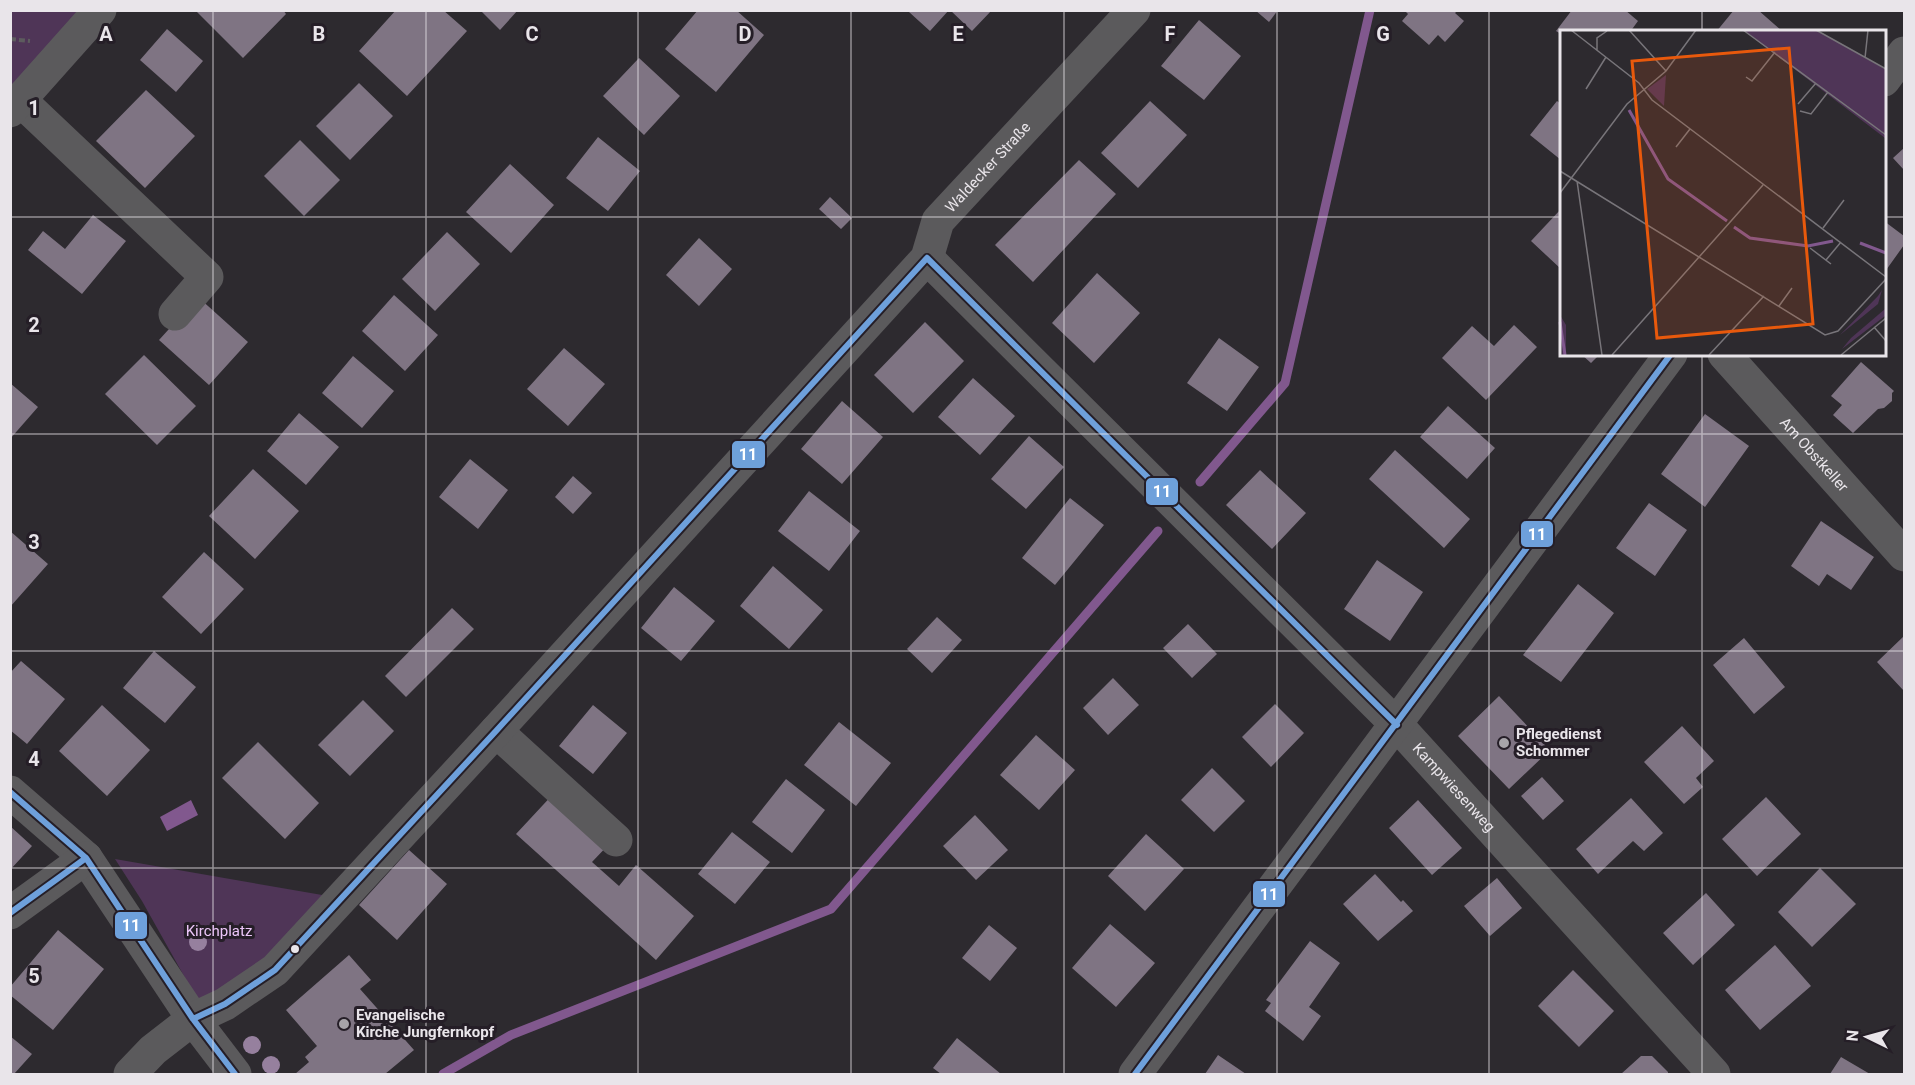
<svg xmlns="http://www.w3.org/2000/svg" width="1915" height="1085" font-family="Roboto,sans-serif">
	<rect width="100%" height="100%" fill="#2d2a2f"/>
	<path fill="#4f3557" d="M11,11H101L11,112Z
		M115,859L328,896L249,975L198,1001L142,901Z"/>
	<path fill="#81588e" d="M191,800L198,815L167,831L160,817Z"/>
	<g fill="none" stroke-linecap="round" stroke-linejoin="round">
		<path stroke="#81588e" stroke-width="9" d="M1200,482L1285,383L1370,10
			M443,1074L511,1035L831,909L1158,531"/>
	</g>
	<path fill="#7f7483" d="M195,10H283L286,14L243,58Z
		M396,10H443L467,31L407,96L359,51Z
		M480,10H518L500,30Z
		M698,10H736L764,35L716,92L665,49Z
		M911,10H949L930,31L909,12Z
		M950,10H992L972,31Z
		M1255,10H1278L1269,22Z
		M1404,10H1458L1455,13L1464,21L1445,42L1438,35L1429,45L1402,21L1408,14Z
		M1572,10H1625L1638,21L1630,32H1561V34L1556,31Z
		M1734,10H1758L1783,32H1716Z
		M1199,20L1241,56L1204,100L1161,66Z
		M167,29L203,61L176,92L140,60Z
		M639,58L680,96L644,135L603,96Z
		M359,83L393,116L350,160L316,126Z
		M146,90L195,136L145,188L96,141Z
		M1150,101L1187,135L1138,188L1101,153Z
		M1557,101L1561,104V160L1530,135Z
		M598,137L640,171L608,211L566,178Z
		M300,140L340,180L304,216L264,176Z
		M1904,148V170L1893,158Z
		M1079,160L1116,194L1033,282L995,245Z
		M510,164L554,205L511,253L466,212Z
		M830,197L852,218L841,229L819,209Z
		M1561,209V269L1531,241Z
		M93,215L126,241L82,294L28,250L43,231L65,249Z
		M1884,221L1904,236V245L1884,273Z
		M447,232L480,264L435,311L402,279Z
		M699,238L732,269L699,306L666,275Z
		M1097,273L1140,313L1094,363L1052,323Z
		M394,295L438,335L405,371L362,331Z
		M198,297L248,342L209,385L159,340Z
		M925,322L964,361L913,413L874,375Z
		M1514,325L1537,347L1486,400L1442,358L1472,326L1494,346Z
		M1219,338L1259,367L1227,411L1187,383Z
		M564,348L605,384L568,426L527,389Z
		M1581,354H1600L1591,363Z
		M144,355L196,406L157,445L105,394Z
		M353,356L394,391L362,428L322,393Z
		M1861,362L1894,391L1892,393V401L1884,408L1878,409L1853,433L1833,415L1842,405L1831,396Z
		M973,378L1015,416L980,455L938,417Z
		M10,383L38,407L10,439Z
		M842,401L883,437L842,484L801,449Z
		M1448,406L1495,448L1467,479L1420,437Z
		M299,413L339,447L306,485L267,451Z
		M1705,414L1749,446L1705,507L1661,474Z
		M1029,436L1064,467L1026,509L991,479Z
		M1395,450L1470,519L1444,548L1369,479Z
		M470,459L508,490L478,529L439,497Z
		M253,469L299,511L255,559L209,516Z
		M1260,470L1306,513L1272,549L1226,505Z
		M573,476L592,493L573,514L555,497Z
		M809,491L860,531L829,571L778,531Z
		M1070,498L1104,525L1055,585L1022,558Z
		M1649,503L1687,530L1655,576L1616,548Z
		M1821,521L1874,557L1851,590L1827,574L1819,586L1791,566Z
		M10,531L48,564L10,607Z
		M204,552L244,589L201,634L162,597Z
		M1377,560L1423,592L1390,641L1344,609Z
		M773,566L823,610L789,649L740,606Z
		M1578,584L1614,613L1561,682L1523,655Z
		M674,587L715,621L681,661L641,628Z
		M452,608L474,629L406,697L385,676Z
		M937,617L962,640L932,673L907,649Z
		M1188,624L1217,654L1192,678L1163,648Z
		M1904,636V691L1877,662Z
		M1744,638L1785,687L1754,714L1713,665Z
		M154,651L196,687L165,723L123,688Z
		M21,661L65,699L27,744L10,730V673Z
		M1113,678L1139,705L1108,735L1083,708Z
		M1499,696L1550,750L1509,789L1458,736Z
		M363,700L394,731L350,776L318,745Z
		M1275,704L1304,733L1271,767L1242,737Z
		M102,705L150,750L107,796L59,751Z
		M593,705L627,733L593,774L559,746Z
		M839,722L891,763L856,806L804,765Z
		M1682,726L1714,761L1696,778L1703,787L1684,804L1644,762Z
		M1036,735L1075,770L1039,810L1000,775Z
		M258,742L319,803L285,839L222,778Z
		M1212,768L1245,801L1214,832L1181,800Z
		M1542,777L1564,801L1543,820L1521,796Z
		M786,779L825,810L792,853L752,822Z
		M556,791L612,841L592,862L619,886L636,865L694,916L656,960L516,834Z
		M1766,797L1801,834L1757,876L1722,839Z
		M1631,798L1663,833L1644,851L1633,841L1598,874L1576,849Z
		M1418,800L1462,848L1432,875L1389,828Z
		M975,815L1008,850L976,880L943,846Z
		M10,826L32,846L10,870Z
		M732,832L770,862L735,904L698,874Z
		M1146,834L1184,869L1145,911L1108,876Z
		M409,850L447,884L397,940L359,905Z
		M1820,868L1856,904L1812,947L1778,912Z
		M1375,874L1401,902L1403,900L1413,911L1378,941L1343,904Z
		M1497,878L1522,908L1490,936L1464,906Z
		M1706,893L1735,925L1693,965L1663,933Z
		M1110,924L1155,963L1116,1007L1072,968Z
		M989,925L1017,948L990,981L962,958Z
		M58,930L104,969L53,1030L10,995V987Z
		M1310,941L1340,963L1309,1007L1321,1016L1303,1041L1265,1011L1271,1003L1266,1000Z
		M1775,945L1811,986L1760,1030L1725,990Z
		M349,955L371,980L360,989L414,1050L385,1074H295L309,1062L305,1057L317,1046L286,1010Z
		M1573,970L1614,1011L1579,1047L1538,1006Z
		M10,1036L32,1054L14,1074H10Z
		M957,1038L1001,1074H941L933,1068Z
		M1218,1055L1246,1074H1205Z
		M1641,1056H1652L1668,1072V1074H1621Z
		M1841,1057L1870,1074H1830Z"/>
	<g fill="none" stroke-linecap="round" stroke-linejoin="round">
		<path stroke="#5d5c5e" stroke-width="4" stroke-dasharray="6 3" stroke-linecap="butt" d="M10,39L30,41"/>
		<g stroke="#5b5a5c" stroke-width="33">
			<path d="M1884,80L1904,53"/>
			<path d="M20,100L207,277L175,314"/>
			<path d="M10,111L100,10"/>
			<path id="s1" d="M927,258L1397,725L1714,1074"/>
			<path id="s2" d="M1724,354L1904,555"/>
			<path d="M496,731L616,840"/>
			<path d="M10,792L86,858L193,1019L235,1074"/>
			<path d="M10,913L86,858"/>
			<path id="s3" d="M130,1074L153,1050L193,1019L225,1004L275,970L496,731L927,258L938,221L1134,10"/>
			<path d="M1135,1074L1671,354"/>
		</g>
		<defs>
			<path id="bus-1" d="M927,258L1397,725
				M10,792L86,858L193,1019L235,1074
				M10,913L86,858
				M193,1019L225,1004L275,970L496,731L927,258
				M1135,1074L1671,354"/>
		</defs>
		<use href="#bus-1" stroke="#251e27" stroke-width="10"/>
		<use href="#bus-1" stroke="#6ea0db" stroke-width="6"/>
	</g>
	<g fill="#96809e">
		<circle cx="198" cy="942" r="9"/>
		<circle cx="252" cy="1045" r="9"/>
		<circle cx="271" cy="1065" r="9"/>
	</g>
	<path fill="none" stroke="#e9e5ea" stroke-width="1.5" stroke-opacity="0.55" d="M213,10V1074M426,10V1074M638,10V1074M851,10V1074M1064,10V1074M1277,10V1074M1489,10V1074M1702,10V32M10,217H1561M1884,217H1904M1702,354V1074M10,434H1904M10,651H1904M10,868H1904"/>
	<g fill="#a7a4a9" stroke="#251e27" stroke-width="2">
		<circle cx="1504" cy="743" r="6"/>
		<circle cx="344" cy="1024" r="6"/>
	</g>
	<circle fill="#e9e5ea" stroke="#251e27" stroke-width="2" cx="295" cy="949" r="5"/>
	<g text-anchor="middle" stroke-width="6" stroke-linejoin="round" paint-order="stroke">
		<g font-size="15" fill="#e9e5ea" stroke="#251e27">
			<text dy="5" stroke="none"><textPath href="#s3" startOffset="1257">Waldecker Straße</textPath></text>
			<text dy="5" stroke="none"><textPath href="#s2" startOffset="135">Am Obstkeller</textPath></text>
			<text dy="5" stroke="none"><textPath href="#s1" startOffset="747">Kampwiesenweg</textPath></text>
		</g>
		<g font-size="15" font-weight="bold" fill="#e9e5ea" stroke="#251e27" text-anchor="start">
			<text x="1516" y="739">Pflegedienst<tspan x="1516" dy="17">Schommer</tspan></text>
			<text x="356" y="1020">Evangelische<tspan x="356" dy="17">Kirche Jungfernkopf</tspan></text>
		</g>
		<g font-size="15" fill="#ecc6f9" stroke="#251e27">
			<text x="219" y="936">Kirchplatz</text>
		</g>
	</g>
	<g transform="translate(1560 30)">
		<rect width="326" height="326" fill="#2d2a2f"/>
		<path d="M183,0H256L325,39V108ZM106,45L104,76L87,59ZM322,260L318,274L280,305L318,266ZM325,279V286L282,319L291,308ZM0,285L6,295V325H2Z" fill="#4f3557"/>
		<path fill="none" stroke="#81588e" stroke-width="3" d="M69,80L108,149L167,191M174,197L190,208L248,216L273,211M300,213L326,223M0,292L5,325"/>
		<path fill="none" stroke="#78757a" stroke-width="1.5" d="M11,0L79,53L92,70L326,247M69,0L106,41M183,0L326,105M256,0L326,39M37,20V8L47,1M305,28L308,0M186,47L192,51L215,22M26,59L46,27M238,74L256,53M240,81L251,84L268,62M116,117L130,99M0,141L265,305L278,301L326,249M17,151L42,325M0,163L67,74L106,41L136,0M263,198L284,170M250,218L271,234M266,230L281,212M219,276L232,258M314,297L326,311M52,325L203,155M149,325L204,266M281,325L326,288"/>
		<path fill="#e8590c" fill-opacity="0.15" stroke="#e8590c" stroke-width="3" d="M229,18L253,294L97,308L72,31Z"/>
		<rect width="326" height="326" fill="none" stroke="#e9e5ea" stroke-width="3"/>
	</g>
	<g font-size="20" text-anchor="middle" font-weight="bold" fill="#e9e5ea" stroke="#251e27" stroke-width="6" stroke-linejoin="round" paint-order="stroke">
		<text x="106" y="41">A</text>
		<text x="319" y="41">B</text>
		<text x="532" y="41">C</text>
		<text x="745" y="41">D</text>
		<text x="958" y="41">E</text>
		<text x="1170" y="41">F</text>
		<text x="1383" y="41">G</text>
		<text x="34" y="115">1</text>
		<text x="34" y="332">2</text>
		<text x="34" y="549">3</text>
		<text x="34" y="766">4</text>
		<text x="34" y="983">5</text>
	</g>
	<g stroke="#251e27" stroke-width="2">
		<rect x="731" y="440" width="35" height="29" rx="6" fill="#6ea0db"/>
		<rect x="1145" y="477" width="34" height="29" rx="6" fill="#6ea0db"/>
		<rect x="1520" y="520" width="34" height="28" rx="6" fill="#6ea0db"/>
		<rect x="1252" y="880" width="34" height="28" rx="6" fill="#6ea0db"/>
		<rect x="114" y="911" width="34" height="29" rx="6" fill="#6ea0db"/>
	</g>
	<g font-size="16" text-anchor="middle" font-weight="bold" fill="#fff">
		<text x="748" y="460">11</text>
		<text x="1162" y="497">11</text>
		<text x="1537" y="540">11</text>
		<text x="1269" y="900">11</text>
		<text x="131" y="931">11</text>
	</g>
	<rect width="1915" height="1085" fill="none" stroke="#e9e5ea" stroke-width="24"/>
	<g transform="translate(1867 1037) rotate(275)" stroke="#251e27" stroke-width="4.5" paint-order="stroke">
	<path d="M0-4.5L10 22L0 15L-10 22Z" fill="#e9e5ea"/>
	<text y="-9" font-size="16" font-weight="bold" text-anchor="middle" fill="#e9e5ea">N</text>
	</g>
</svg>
